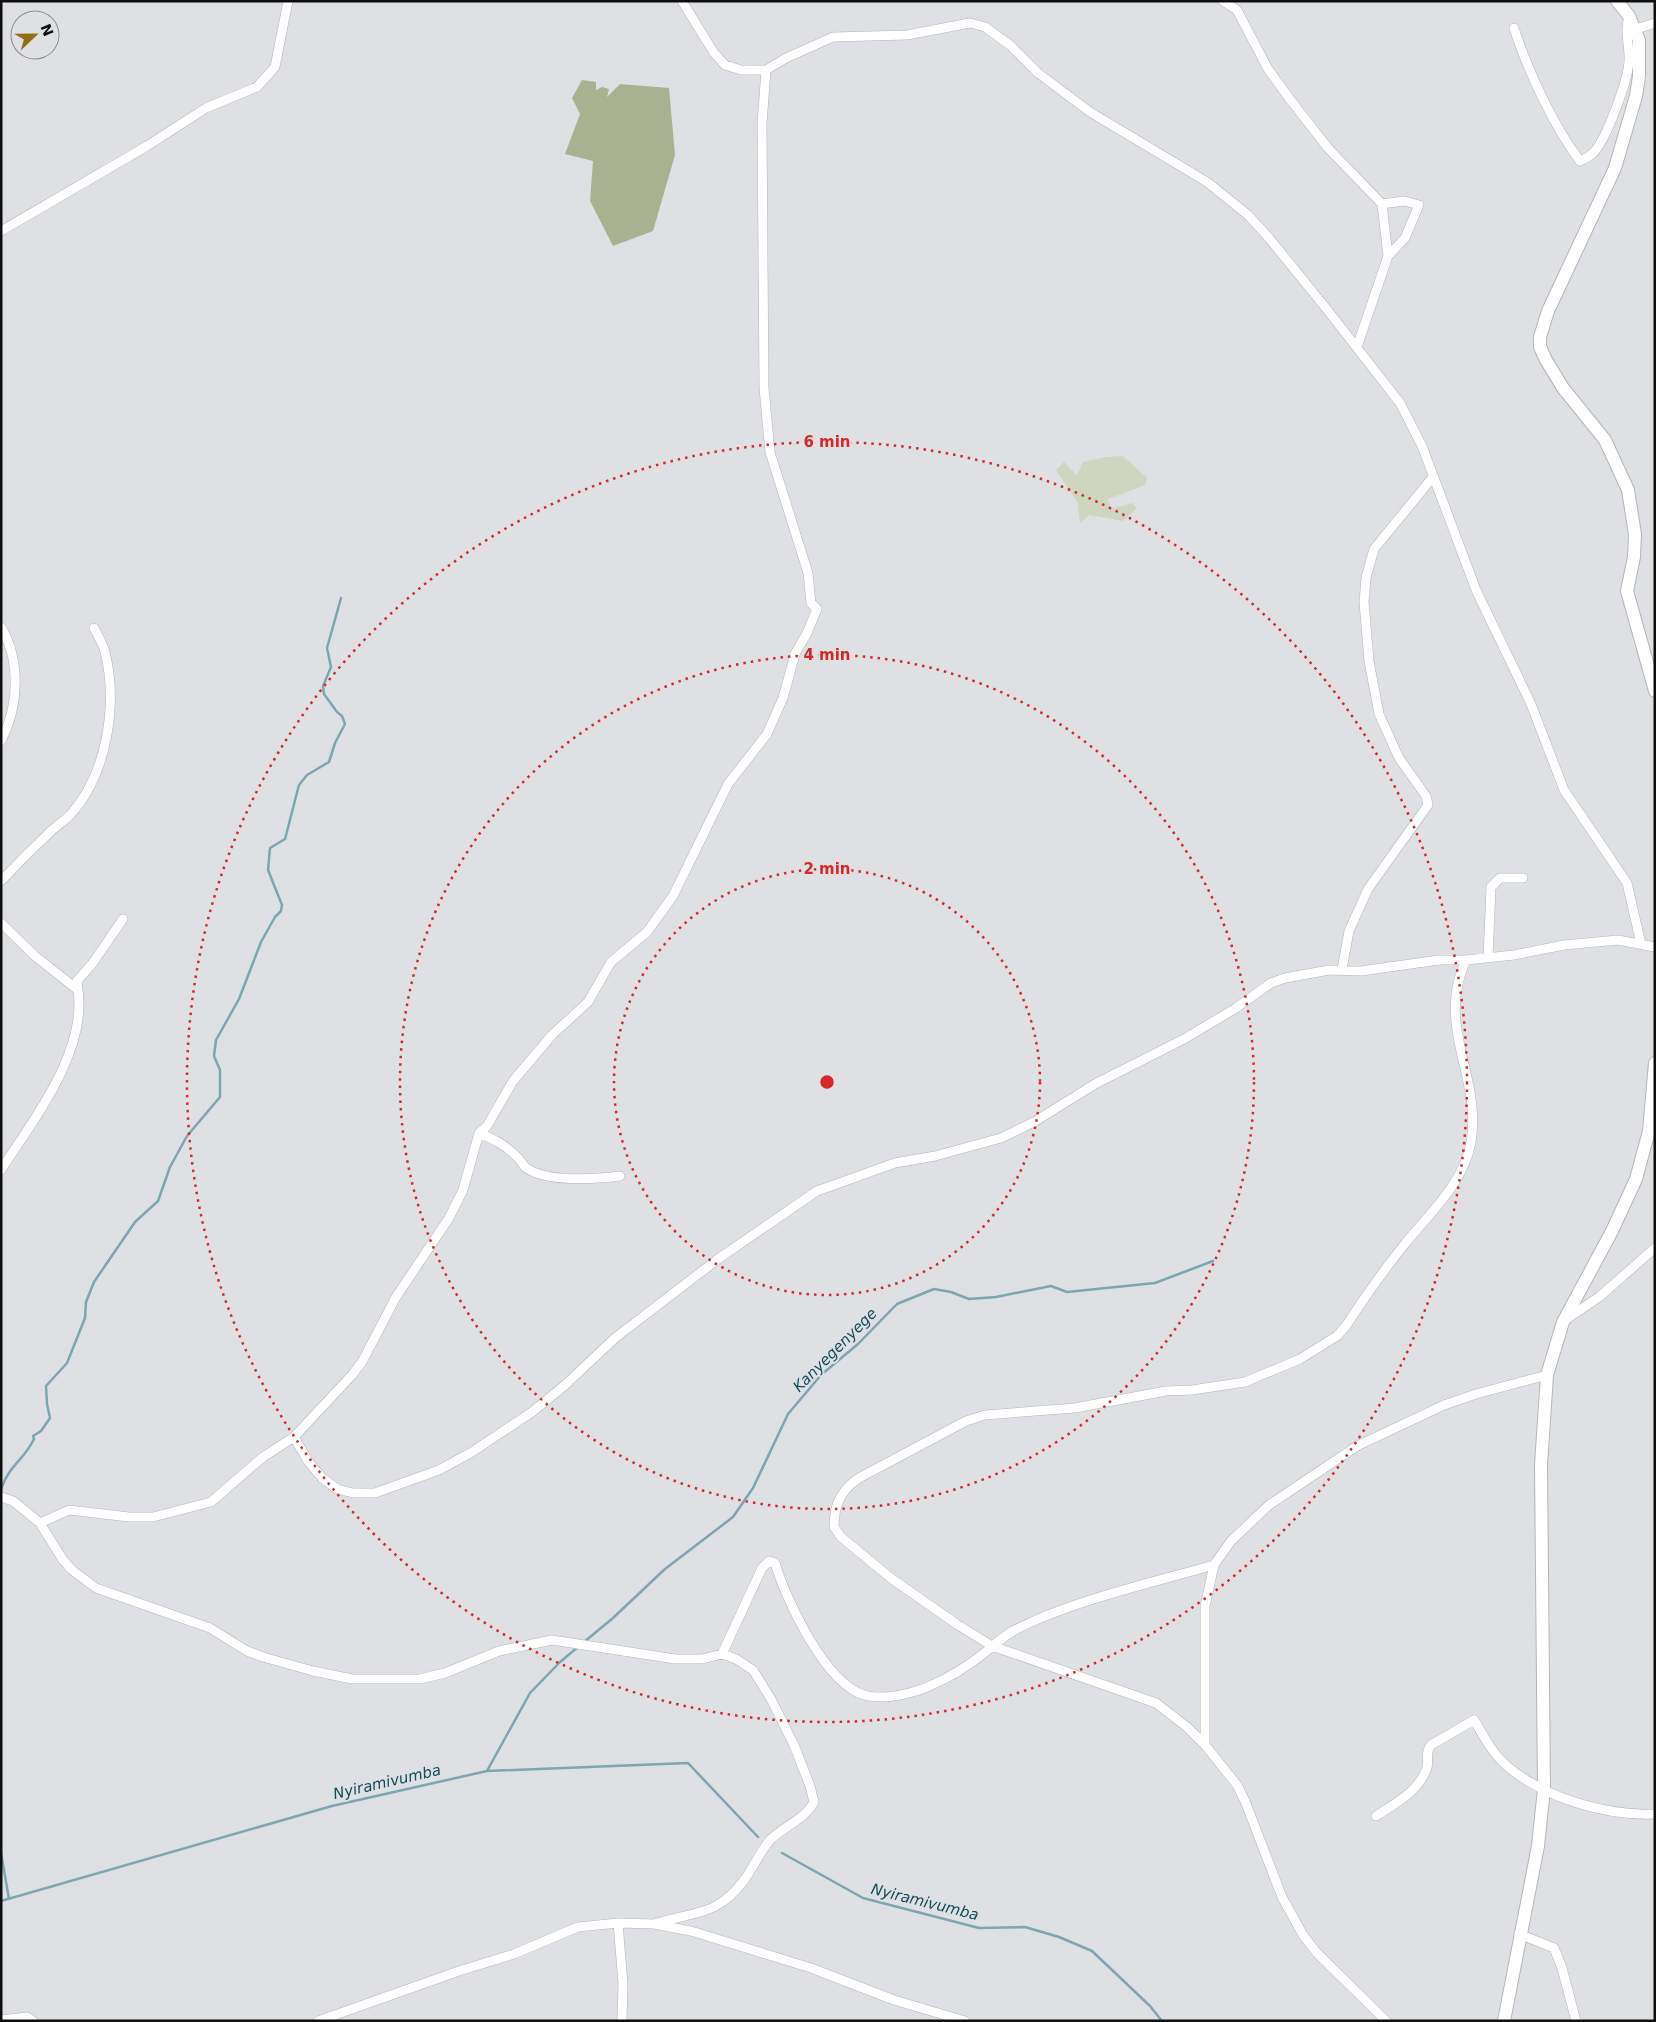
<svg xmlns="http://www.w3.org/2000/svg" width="1656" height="2022" font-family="'DejaVu Sans',sans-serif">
	<rect width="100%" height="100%" fill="#dfe0e4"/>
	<path fill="#cfd6c0" d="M1123,456L1147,478L1145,485L1108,499L1111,509L1132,503L1137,508L1123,521L1089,515L1080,523L1078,503L1056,470L1064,462L1077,475L1083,462L1106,457Z"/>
	<path fill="#a8b290" d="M582,80L596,82V90L602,87L609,89L607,97L620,84L669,88L675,155L653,231L613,246L590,201L593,161L565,154L580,114L572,98Z"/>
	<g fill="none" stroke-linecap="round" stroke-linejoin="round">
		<path stroke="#7ca6b1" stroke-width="2.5" d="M1,1489C10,1464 24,1460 34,1439L33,1436L41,1431L50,1418L47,1404L46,1386L67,1363L85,1318L86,1302L94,1282L135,1222L158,1201L170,1167L187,1136L220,1097V1070L214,1056L216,1040L239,999L261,942L275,917L281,911L282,905L268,870L270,848L285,839L299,785L307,775L329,762L335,743L345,724L342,716L337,712L324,694L323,686L331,667L327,648L341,598
			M584,1642L613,1618L665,1569L733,1517L753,1488L788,1414L821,1375L858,1344L897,1304L934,1289L951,1292L969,1299L996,1297L1051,1286L1067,1292L1155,1283L1213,1261
			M487,1771L530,1693L560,1662L578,1647
			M1,1853L9,1899
			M782,1853L863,1898L979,1928L1025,1927L1059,1937L1092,1951L1150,2006L1162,2021
			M1,1901L332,1806L487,1771L688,1763L758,1837"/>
		<defs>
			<path id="minor" d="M682,1L714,53L725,65L741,70H766L786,58L833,37L907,35L970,23L985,27L1011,46L1038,73L1090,112L1207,182L1248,215L1269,238L1329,312L1400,403L1422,446L1476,590L1531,704L1564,790L1627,883L1641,944
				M1223,1L1237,10L1268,69L1289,98L1328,148L1382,204L1388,256
				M1514,28C1527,69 1554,127 1580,161C1584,159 1589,157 1593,153C1606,141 1628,80 1629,61C1630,44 1624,35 1629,16
				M1636,29L1655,23
				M1,231L147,146L206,108L257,87L275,67L288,1
				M1357,347L1388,256L1405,238L1419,205L1404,201L1382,204
				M1,627C21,661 19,706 1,741
				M1,881C17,864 33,848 50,832C56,826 64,821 70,815C107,775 118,704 105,652C103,644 98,636 94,628
				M1,923L35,956L78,990C87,1053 33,1120 1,1170
				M1488,957L1491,887L1500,878H1523
				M1342,969L1349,931L1368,889L1428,805L1426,796L1399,758L1379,714L1369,661L1364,602L1366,578L1374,549L1433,477
				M78,990L77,981L92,964L123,919
				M479,1133C493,1139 504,1144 515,1155C519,1158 522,1163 525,1167C546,1183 596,1179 620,1176
				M1565,1320L1599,1297L1655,1248
				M294,1437L308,1461L322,1478L337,1489L353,1493H375L439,1470L472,1452L532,1412L564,1386L615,1338L718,1259L817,1191L895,1163L935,1156L1001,1138L1034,1122L1095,1084L1184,1039L1236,1008L1271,983L1285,978L1329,970L1361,971L1439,960H1466L1514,955L1564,945L1618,940L1655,947
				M1,1497L13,1501L40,1523L69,1510L129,1517H153L211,1502L263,1457L294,1437L352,1375L362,1362L396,1297L449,1218L463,1190L479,1133L487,1126L513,1081L552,1035L588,1002L611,962L647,932L673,896L728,784L767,734L783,698L795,654L807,633L817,609L811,603L808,573L770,452L764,388L762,124L766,70
				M40,1523L63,1560L72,1570L96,1588L210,1628L247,1651L263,1657L313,1671L352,1679H420L445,1673L499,1651L552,1640L675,1659H702L722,1654L736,1659L753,1670L771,1699L794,1745L810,1786L814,1802C805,1819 783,1827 770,1840C760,1852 754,1866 745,1879C717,1917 695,1911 654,1924
				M722,1654L762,1568L769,1561L775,1563C786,1600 825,1683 864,1695C885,1701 915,1693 934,1684C952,1676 968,1666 983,1654C993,1646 1001,1638 1013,1631C1070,1601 1151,1583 1214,1565
				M1205,1745L1187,1727L1156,1703L992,1646L958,1625L892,1579L841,1537L834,1527C834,1505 841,1490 859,1478L966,1421L985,1415L1075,1408L1166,1391L1192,1390L1245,1382L1300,1359L1337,1336L1346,1326C1364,1298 1383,1271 1404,1245C1429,1214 1464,1183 1471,1142C1482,1076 1435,1027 1466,960
				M1376,1816C1396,1803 1418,1792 1427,1768C1429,1760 1425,1752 1431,1745L1474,1720C1484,1736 1493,1755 1508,1767C1546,1798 1605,1816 1655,1814
				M618,1923L623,1984L622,2021
				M1519,1934L1554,1948L1562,1968L1576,2021
				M1,2020L27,2017L33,2021
				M318,2021L459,1971L514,1954L578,1927L618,1923L654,1924L691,1931L811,1968L894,2000L965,2021
				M1386,2021L1316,1952L1303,1935L1282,1897L1245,1801L1237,1785L1205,1745V1606L1214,1565L1231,1541L1269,1505L1357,1446L1444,1405L1476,1394L1547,1375"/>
			<path id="highway" d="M1617,1L1629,16L1639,40V76L1636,96L1615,168L1548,311L1540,337V347L1546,360L1563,388L1605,440L1628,490L1635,534L1634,557L1627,591L1655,691
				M1504,2021L1538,1846L1544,1789L1541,1465L1547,1375L1563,1322L1612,1231L1636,1179L1649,1131L1655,1063"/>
		</defs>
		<use href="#minor" stroke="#b3b5b8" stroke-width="10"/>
		<use href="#highway" stroke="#b3b5b8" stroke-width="14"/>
		<use href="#minor" stroke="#fff" stroke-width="9"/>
		<use href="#highway" stroke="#fff" stroke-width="12"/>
	</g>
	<g fill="none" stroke="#d62828" stroke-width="2.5" stroke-dasharray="2.5 5">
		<circle cx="827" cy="1082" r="213"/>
		<circle cx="827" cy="1082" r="427"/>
		<circle cx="827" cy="1082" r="640"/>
	</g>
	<g text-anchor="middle" stroke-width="4" stroke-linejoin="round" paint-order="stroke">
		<g font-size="15" font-style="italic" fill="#104d5a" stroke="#dfe0e4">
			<text transform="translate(835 1350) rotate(-45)" y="5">Kanyegenyege</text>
			<text transform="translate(387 1782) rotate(-13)" y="5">Nyiramivumba</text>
			<text transform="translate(925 1902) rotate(14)" y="5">Nyiramivumba</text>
		</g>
	</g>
	<circle cx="827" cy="1082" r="8" fill="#d62828" stroke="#dfe0e4" stroke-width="2.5"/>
	<g font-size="15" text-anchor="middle" font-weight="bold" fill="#d62828" stroke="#dfe0e4" stroke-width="4" stroke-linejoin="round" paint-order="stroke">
		<text x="827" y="447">6 min</text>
		<text x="827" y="660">4 min</text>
		<text x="827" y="874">2 min</text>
	</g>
	<rect width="1656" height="2022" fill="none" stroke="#0e0e0f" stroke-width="5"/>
	<g transform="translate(35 35) rotate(68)"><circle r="24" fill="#dfe0e4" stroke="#8b8c8f"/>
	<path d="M0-4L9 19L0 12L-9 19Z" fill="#906e14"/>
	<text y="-8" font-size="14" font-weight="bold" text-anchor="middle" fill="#0e0e0f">N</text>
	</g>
</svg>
